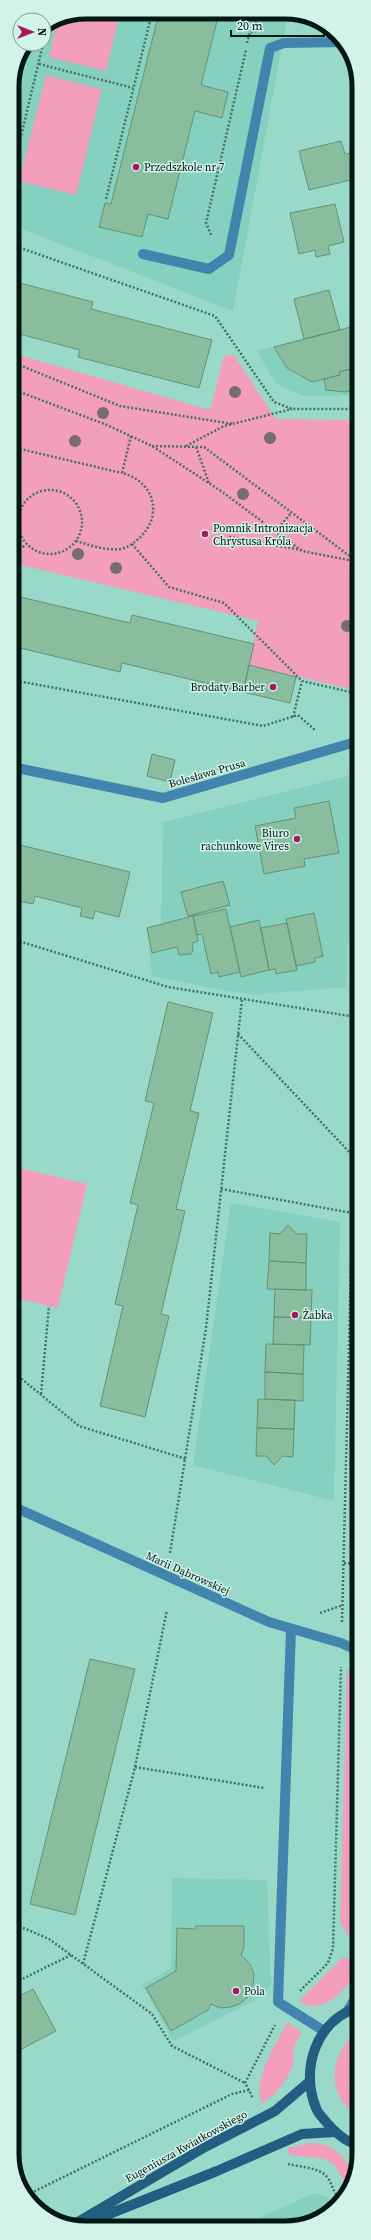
<svg xmlns="http://www.w3.org/2000/svg" width="371" height="2240" font-family="'Source Serif 4',serif">
	<rect width="100%" height="100%" fill="#98d9ca"/>
	<path fill="#85d0be" d="M86,12L288,14L233,311L12,225V81L29,44H44V27L58,18Z
		M359,325V395L303,396L275,383L257,351Z
		M359,773V914L347,947L346,987L257,994L233,992L152,976L147,928L161,924L163,822Z
		M231,1203L340,1222L334,1501L193,1465Z
		M172,1878L267,1880L271,1984L265,1995L173,2041L142,1985L171,1968Z
		M315,2193L328,2197V2213L318,2220L290,2228L239,2227Z"/>
	<path fill="#f39ebb" d="M86,12H120L106,71L49,57L59,17Z
		M46,75L102,89L76,195L19,181Z
		M12,353L210,410L224,356L234,355L276,419L359,420V691L248,665L258,621L12,563Z
		M19,1168L87,1184L58,1308L12,1297V1197Z
		M347,1669L359,1678V1937L348,1935L340,1922Z
		M342,1958H358C358,1982 323,2020 299,2001Z
		M287,2022L299,2030L301,2033L294,2047L293,2066L287,2078L275,2094L262,2103C251,2082 277,2042 287,2022Z
		M359,2032V2116C325,2098 328,2051 359,2032Z
		M310,2143C329,2142 346,2154 352,2173L349,2182L344,2181L334,2164L326,2159L290,2155L287,2148Z"/>
	<path fill="#8abd9e" stroke="#629376" d="M159,13H219L201,85L228,92L222,118L195,111L168,219L148,214L142,237L99,227L105,203L111,204Z
		M341,141L345,154L351,153L354,163L359,162V178L309,190L299,151Z
		M335,204L344,242L328,246L330,254L316,257L315,250L299,254L290,213Z
		M12,281L93,302L91,309L212,340L199,388L78,357L80,350L12,332Z
		M329,290L340,330L304,339L294,299Z
		M351,327L359,358V367L339,372L340,375L312,382L287,368L274,347Z
		M359,367V389L345,392L326,390L324,379L340,375L339,372Z
		M12,595L130,623L132,615L254,644L243,692L122,663L120,672L12,646Z
		M249,665L296,677L290,703L243,692Z
		M152,754L175,760L170,782L147,776Z
		M329,801L339,853L304,859L305,866L264,874L255,826L296,818L294,808Z
		M12,843L130,872L119,917L95,911L93,919L80,916L82,908L35,896L33,904L19,901L21,893L12,891Z
		M223,881L230,905L188,916L181,892Z
		M226,909L240,972L219,977L218,972L211,974L202,934L197,935L193,916Z
		M314,913L323,956L315,958V962L296,966L286,919Z
		M193,916L198,941L192,943L193,951L191,954L179,955L177,947L152,953L147,928Z
		M259,920L269,970L241,977L230,927Z
		M287,923L297,970L276,974L275,969L269,970L261,928Z
		M168,1002L213,1013L190,1111L199,1113L176,1209L185,1211L161,1314L169,1316L145,1417L100,1406L123,1306L115,1304L138,1205L130,1203L154,1103L145,1101Z
		M288,1225L297,1234H307L306,1263L269,1261L270,1233L280,1234Z
		M269,1261L306,1263V1290L267,1289Z
		M275,1289L312,1290L311,1318L274,1317Z
		M274,1317L311,1318L310,1345L273,1344Z
		M266,1344L304,1345L303,1374L265,1372Z
		M265,1372L303,1374V1401L265,1399Z
		M258,1399L295,1400L294,1429L257,1428Z
		M257,1428L294,1429L293,1457L283,1456L274,1465L266,1456H256Z
		M90,1659L135,1669L75,1915L30,1904Z
		M195,1926H244V1947L241,1955L250,1964L254,1975L253,1987L247,1998L239,2004L231,2007L220,2008L211,2004L208,2010L171,2031L146,1988L176,1971L177,1928L195,1929Z
		M33,1989L56,2031L12,2054V2000Z"/>
	<g fill="none" stroke-linecap="round" stroke-linejoin="round">
		<path stroke="#487269" stroke-width="2.5" stroke-dasharray="2 2" stroke-linecap="butt" d="M297,22L298,14
			M254,31L257,14
			M44,42L48,24
			M247,43L250,32L257,31
			M39,64L133,88
			M12,174L43,44
			M106,199L152,13
			M211,235L206,223L246,50
			M12,245L215,316L274,402L292,409H359
			M12,362L120,406L233,424
			M12,389L107,425L152,446L221,491L302,551L359,562
			M152,446L204,447L355,560
			M186,446L224,426L292,409
			M12,447L122,473
			M196,447L209,483
			M18 522a32 32 0 1 1 64 0a32 32 0 1 1-64 0Z
			M276,531L291,513
			M229,537L302,550
			M76,541C90,545 106,551 121,549C127,548 132,544 137,540C164,518 156,482 122,473L131,436
			M132,544L169,587L224,603L302,681L359,694
			M12,553L26,545
			M12,680L263,726L298,715L316,731
			M293,717L302,681
			M12,939L168,987L356,1017
			M238,1034L352,1155
			M221,1189L352,1213
			M12,1371L79,1426L186,1459
			M41,1394L49,1306
			M170,1553L206,1328L242,999
			M344,1563L359,1564
			M320,1613L343,1605
			M342,1622L359,947
			M135,1767L264,1788
			M12,1923L49,1939L152,2014L172,2046L245,2083
			M83,1964L135,1767L167,1610
			M12,1984L71,1955
			M300,1991L328,1963L333,1948L341,1667
			M249,2090L245,2083L275,2025
			M288,2164C299,2167 319,2167 327,2177C334,2185 331,2192 342,2200
			M27,2195L232,2094L249,2090L253,2099"/>
		<path stroke="#4184ad" stroke-width="10" d="M143,254L209,269L229,255L270,48L284,43L343,42
			M291,1629L278,2002L324,2031"/>
		<path stroke="#4184ad" stroke-width="10" d="M12,767L163,798L359,741
			M12,1506L269,1622L341,1643L359,1651
			M348,2010L359,1992
			M355,2144L359,2156"/>
		<path stroke="#215e81" stroke-width="10" d="M359,2007C316,2020 300,2069 316,2108C318,2114 324,2119 327,2123C335,2132 347,2143 359,2145
			M84,2224L217,2171L302,2134L335,2132
			M71,2226L205,2147L275,2111L309,2082"/>
	</g>
	<g fill="#756c76">
		<circle cx="235" cy="392" r="6"/>
		<circle cx="103" cy="413" r="6"/>
		<circle cx="270" cy="438" r="6"/>
		<circle cx="75" cy="441" r="6"/>
		<circle cx="243" cy="494" r="6"/>
		<circle cx="78" cy="554" r="6"/>
		<circle cx="116" cy="568" r="6"/>
		<circle cx="347" cy="626" r="6"/>
	</g>
	<g fill="#a5185d" stroke="#d3f3ea" stroke-width="1.5">
		<circle cx="136" cy="167" r="4"/>
		<circle cx="205" cy="534" r="4"/>
		<circle cx="273" cy="687" r="4"/>
		<circle cx="297" cy="839" r="4"/>
		<circle cx="295" cy="1315" r="4"/>
		<circle cx="236" cy="1991" r="4"/>
	</g>
	<g text-anchor="middle" stroke-width="3" stroke-linejoin="round" paint-order="stroke">
		<g font-size="11" fill="#001712" stroke="#d3f3ea" text-anchor="start">
			<text x="144" y="171">Przedszkole nr 7</text>
			<text x="213" y="532">Pomnik Intronizacja<tspan x="213" dy="13">Chrystusa Króla</tspan></text>
			<text x="265" y="691" text-anchor="end">Brodaty Barber</text>
			<text x="289" y="837" text-anchor="end">Biuro<tspan x="289" dy="13">rachunkowe Vires</tspan></text>
			<text x="303" y="1319">Żabka</text>
			<text x="244" y="1995">Pola</text>
		</g>
		<g font-size="11" fill="#001712" stroke="#d3f3ea">
			<text transform="translate(207 773) rotate(-16)" y="4">Bolesława Prusa</text>
			<text transform="translate(188 1573) rotate(24)" y="4">Marii Dąbrowskiej</text>
			<text transform="translate(186 2146) rotate(-29)" y="4">Eugeniusza Kwiatkowskiego</text>
		</g>
	</g>
	<path d="M0 0H371V2240H0ZM86 19H285A67 67 0 0 1 352 86V2154A67 67 0 0 1 285 2221H86A67 67 0 0 1 19 2154V86A67 67 0 0 1 86 19Z" fill="#d3f3ea" fill-rule="evenodd"/>
	<path fill="none" stroke="#001712" stroke-width="5" d="M86 19H285A67 67 0 0 1 352 86V2154A67 67 0 0 1 285 2221H86A67 67 0 0 1 19 2154V86A67 67 0 0 1 86 19Z"/>
	<g transform="translate(32 32) rotate(90)"><circle r="19" fill="#d3f3ea" stroke="#7f9b94"/>
	<path d="M0-3L7 15L0 10L-7 15Z" fill="#a5185d"/>
	<text y="-6" font-size="11" font-weight="bold" text-anchor="middle" fill="#001712">N</text>
	</g>
	<path d="M231 30v6h93v-6" fill="none" stroke="#001712" stroke-width="2"/>
	<text x="237" y="30" font-size="12" fill="#001712" stroke="#d3f3ea" stroke-width="3" paint-order="stroke">20 m</text>
</svg>
